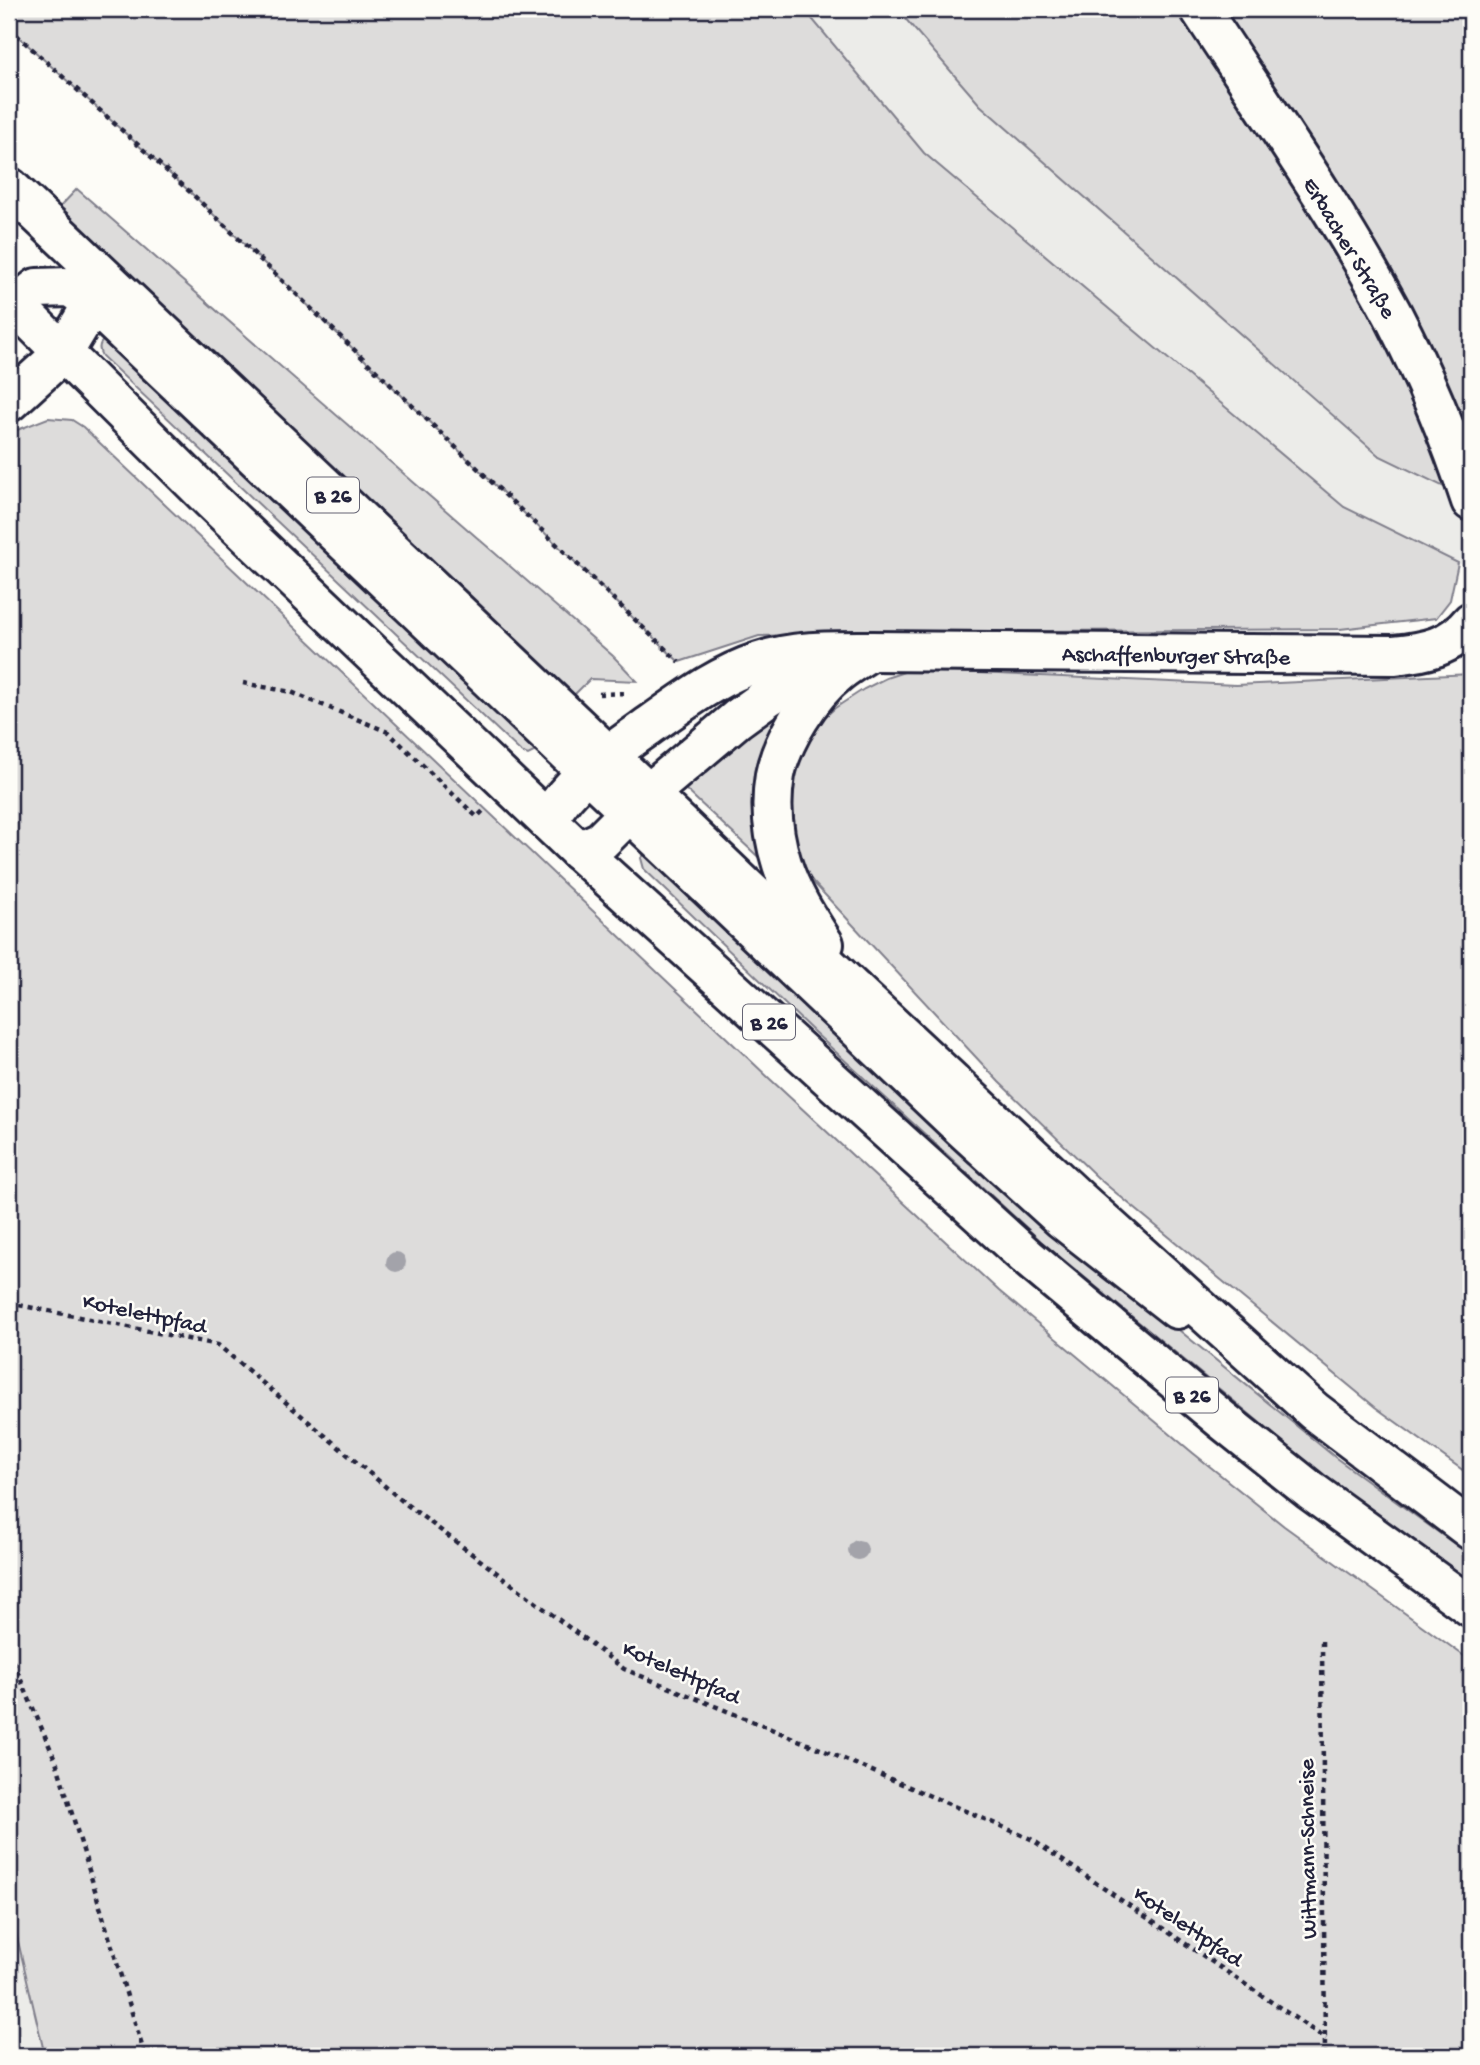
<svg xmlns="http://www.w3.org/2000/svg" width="1480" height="2065" font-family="'Gochi Hand',sans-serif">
	<rect width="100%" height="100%" fill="#fdfcf7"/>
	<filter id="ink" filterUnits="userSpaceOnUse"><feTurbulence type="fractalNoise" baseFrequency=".0143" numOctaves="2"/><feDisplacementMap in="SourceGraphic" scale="14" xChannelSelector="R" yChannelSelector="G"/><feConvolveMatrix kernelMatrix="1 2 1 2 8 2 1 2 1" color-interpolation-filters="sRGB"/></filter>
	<g filter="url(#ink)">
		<path fill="#ecece9" d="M804,9H897L980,105L1378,455L1471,500V569L1344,507L924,153Z
			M9,1903L12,1913L45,2056H9Z"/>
		<path fill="#dddcdb" stroke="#807f8b" stroke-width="2" d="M9,9H804L924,153L1344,507L1458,563L1450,600L1436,618L1340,629L918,632L759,636L679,662L189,191L9,28Z
			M897,9H1471V500L1378,455L980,105Z
			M77,189L613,656L637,681L590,679L568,701L56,211Z
			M105,339L538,748L536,751L528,755L521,752L102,356C98,349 99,343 105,339Z
			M48,418L72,420L83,427L770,1079L999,1291L1193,1453L1284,1526L1471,1661V2056H45L9,1903V437L17,430Z
			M910,670L1236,685L1471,674V1476L1375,1407L1098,1178L999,1082L814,883L797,861L789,815L795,763L817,724L835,708L864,689L886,678Z
			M804,695L766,864L682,786L747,731Z
			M647,852L1152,1308L1336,1458L1471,1556V1581L1323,1475L1042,1242L814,1032L644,869L641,858Z"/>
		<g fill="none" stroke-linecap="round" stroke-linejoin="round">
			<defs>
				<path id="tertiary" d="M1200,9C1266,110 1336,209 1393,315C1424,375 1450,437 1471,501
					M548,820C571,778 615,750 653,723C687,699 719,675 759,662C794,650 834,651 870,651L1394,655C1425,652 1451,647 1471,622
					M579,851L601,841L648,794L737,719L766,698L799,677L838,661"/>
				<path id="secondary" d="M9,311L37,288L70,287L93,303L962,1128L1062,1219L1177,1309
					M9,402L63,353"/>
				<path id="primary" d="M9,187L608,755L854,990
					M9,299L212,501L579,851
					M63,353L93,303L103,278
					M824,944C808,919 791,893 782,864C773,836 770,804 775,775C782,740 811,694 839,672C849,664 860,658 870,651"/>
				<path id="trunk" d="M579,851L1028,1258L1221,1419L1311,1491L1471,1607
					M854,990L1079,1200L1314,1411L1471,1530"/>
			</defs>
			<use href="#tertiary" stroke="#22223b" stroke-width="44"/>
			<use href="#secondary" stroke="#22223b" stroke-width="44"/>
			<use href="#primary" stroke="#22223b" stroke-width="44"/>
			<use href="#trunk" stroke="#22223b" stroke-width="44"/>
			<path stroke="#22223b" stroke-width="4.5" stroke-dasharray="5 5" stroke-linecap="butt" d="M9,28L189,191L679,662
				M243,683L291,692L388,732L477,817L485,809
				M599,694L629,693
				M9,1303L218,1345L406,1504L624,1669L825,1751L1031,1839L1326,2039
				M1322,1641L1325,2056
				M9,1652L57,1764L145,2056"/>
			<use href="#tertiary" stroke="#fdfcf7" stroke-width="38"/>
			<use href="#secondary" stroke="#fdfcf7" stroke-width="38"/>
			<use href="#primary" stroke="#fdfcf7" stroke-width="38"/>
			<use href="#trunk" stroke="#fdfcf7" stroke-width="38"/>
			<defs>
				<path id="rail" d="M9,2049L10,2056"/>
			</defs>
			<use href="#rail" stroke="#22223b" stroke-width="8"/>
			<use href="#rail" stroke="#fdfcf7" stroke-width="5" stroke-dasharray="16" stroke-linecap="butt"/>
		</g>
		<g fill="#a3a3aa">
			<circle cx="396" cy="1262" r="10"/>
			<circle cx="858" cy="1550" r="10"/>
		</g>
	</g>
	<g text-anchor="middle" stroke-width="5" stroke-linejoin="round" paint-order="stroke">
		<g fill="#fdfcf7" stroke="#646373" stroke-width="2">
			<rect x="307" y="477.5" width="52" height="35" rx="5"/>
			<rect x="743" y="1004.5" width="52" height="35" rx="5"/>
			<rect x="1166" y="1377.5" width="52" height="35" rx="5"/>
		</g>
		<g font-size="21" font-weight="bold" fill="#22223b">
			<text x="333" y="502">B 26</text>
			<text x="769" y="1029">B 26</text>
			<text x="1192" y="1402">B 26</text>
		</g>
		<g font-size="23" fill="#22223b" stroke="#fdfcf7">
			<text transform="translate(1351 247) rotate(59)" y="8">Erbacher Straße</text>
			<text transform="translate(1176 654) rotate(1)" y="8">Aschaffenburger Straße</text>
			<text transform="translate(145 1312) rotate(12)" y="8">Kotelettpfad</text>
			<text transform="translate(682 1671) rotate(24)" y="8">Kotelettpfad</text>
			<text transform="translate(1306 1849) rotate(-91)" y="8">Wittmann-Schneise</text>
			<text transform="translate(1189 1925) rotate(34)" y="8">Kotelettpfad</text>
		</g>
	</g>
	<rect width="1480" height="2065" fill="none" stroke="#fdfcf7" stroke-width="35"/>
	<rect x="18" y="18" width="1445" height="2030" fill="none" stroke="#22223b" stroke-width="2.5" filter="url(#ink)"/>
</svg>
